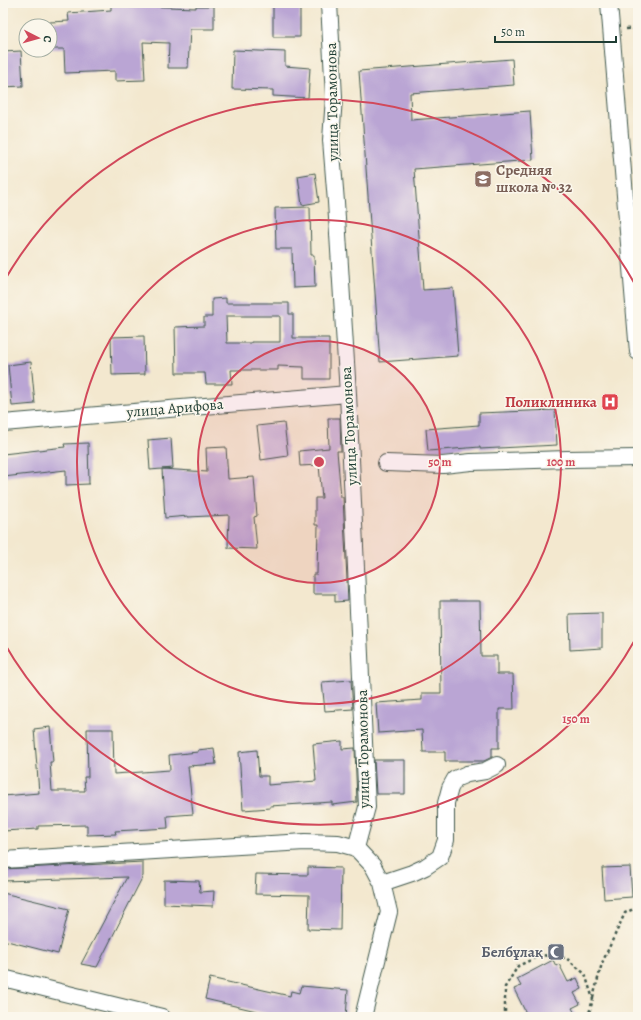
<svg xmlns="http://www.w3.org/2000/svg" width="641" height="1020" font-family="Alegreya,serif">
	<rect width="100%" height="100%" fill="#fbf7ec"/>
	<filter id="ink" filterUnits="userSpaceOnUse"><feTurbulence type="fractalNoise" baseFrequency=".025" numOctaves="2"/><feDisplacementMap in="SourceGraphic" scale="8" xChannelSelector="R" yChannelSelector="G"/><feConvolveMatrix kernelMatrix="1 2 1 2 8 2 1 2 1" color-interpolation-filters="sRGB"/></filter>
	<filter id="wash" filterUnits="userSpaceOnUse"><feTurbulence type="fractalNoise" baseFrequency=".012" numOctaves="4" result="noise"/><feDisplacementMap in="SourceGraphic" scale="16" xChannelSelector="R" yChannelSelector="G"/><feGaussianBlur stdDeviation="0.9" result="paint"/><feColorMatrix in="noise" values="0 0 0 0 0 0 0 0 0 0 0 0 0 0 0 0 0 1.4 0 .05"/><feComposite in="paint" operator="in"/></filter>
	<g filter="url(#wash)">
		<rect width="100%" height="100%" fill="#f3e8cf"/>
		<g id="blocks">
			<path fill="#baa5d4" fill-rule="evenodd" d="M111,3H140L141,6L196,8V6H214V29H190L188,68H168L169,43L143,42L145,80L115,81V71L65,73L64,49H50V22L69,21L68,13L111,10Z
				M273,3H300V37H273Z
				M233,50L285,52V66L310,68L308,98L273,96V90L232,89Z
				M21,51L23,86L3,87V52Z
				M512,59L514,85L410,93L411,120L530,111L533,160L414,169L423,290L453,288L458,356L380,362L359,71Z
				M315,173L319,202L302,205L298,176Z
				M310,207L311,255H314L315,287L293,288L292,249H276L275,208Z
				M226,298V303H289V314H293V338H329V379H304V367L278,366V370H231L232,384H206L205,373H176L175,327L204,326V317H212V299ZM226,316H280V342H251V343H227Z
				M144,336L145,374L112,375L111,337Z
				M31,362L35,404L12,406L8,365Z
				M555,410L557,445L480,449V447L428,451L426,429L479,425V413Z
				M328,418H340L341,451H337L341,497H343L348,601L335,602V594H313V574H317L318,525H315V498H322L319,465L300,466L299,451L329,448Z
				M284,423L288,456L261,460L257,426Z
				M171,438L173,468L150,470L148,440Z
				M88,443L89,484L66,485V470L3,477V454L65,447L64,444Z
				M226,447L228,479L254,477L257,516L254,517L257,549L228,548L229,515L188,517V516L165,518L162,469L207,472L206,448Z
				M440,601H480L481,656H497V674H513L514,709H499V748H492V757L484,761H445V752H423L422,730L378,733L376,703L422,700V693H441Z
				M602,613V648L570,650L569,614Z
				M351,680L353,709L325,711L322,682Z
				M50,727L53,762H50L52,791H85L84,777H88L87,729H113L114,774L170,770L169,755L198,752V750L214,748L216,764L188,766L193,814L167,816L168,828L115,831L116,834L87,835V825L38,826V829L3,831V796L39,793L34,729Z
				M342,741V749L355,748L357,802L332,805V802L270,806V808L243,810L239,752L257,750L259,776H268V785L316,781L313,744Z
				M374,760H405V794H376Z
				M143,862V876L97,967L81,964L127,877L3,881V869Z
				M308,867L341,868L340,930L308,929L309,895L255,894L256,874L308,875Z
				M630,867L632,897L604,899L602,868Z
				M164,880L199,881L200,892L214,891L213,906L164,904Z
				M3,893L69,909L58,954L3,940Z
				M553,960L556,966L559,964L568,982L577,978L582,989L574,993L580,1004L572,1008L577,1017H528L514,989L521,986L517,979Z
				M210,978L290,996L291,991L299,993L301,986L348,990L346,1017H282L205,999Z"/>
		</g>
	</g>
	<g filter="url(#ink)">
		<use href="#blocks" fill-opacity="0" stroke="#3f574b" stroke-width="1"/>
		<g fill="none" stroke-linecap="round" stroke-linejoin="round">
			<defs>
				<path id="minor" d="M329,3L334,97L331,140L336,202L348,394L367,807L356,848
					M609,3L638,352
					M3,423L348,394
					M386,463L443,465L471,462L567,459L638,458
					M3,860L305,842L338,843L356,848L373,866L382,883L389,912L363,1017
					M382,883L412,873L425,867L440,857L446,840V803L450,788L455,779L467,774L485,771L497,765
					M3,978L162,1017"/>
			</defs>
			<use href="#minor" stroke="#3f574b" stroke-width="18"/>
			<path stroke="#3f574b" stroke-width="2.5" stroke-dasharray="3 3" stroke-linecap="butt" d="M626,29L638,28
				M593,998L602,963L625,913L638,907
				M508,1017L505,1013V987L518,966L541,955L566,958L585,974L593,999L588,1017"/>
			<use href="#minor" stroke="#fff" stroke-width="16"/>
		</g>
	</g>
	<circle cx="319" cy="462" r="121" fill="#d1495b" fill-opacity=".12"/>
	<g fill="none" stroke="#d1495b" stroke-width="2">
		<circle cx="319" cy="462" r="121"/>
		<circle cx="319" cy="462" r="242"/>
		<path d="M636 638A363 363 0 0 1 3 641M3 283A363 363 0 0 1 636 286"/>
	</g>
	<defs>
		<symbol id="school-square" viewBox="-11 -11 22 22"><rect x="-9" y="-9" width="18" height="18" rx="4" fill="#8d6e63" stroke="#fbf7ec"/><path d="M0-5L7-2L0 1L-7-2ZM-4 1L0 2.5L4 1V4Q0 6-4 4Z" fill="#fff"/></symbol>
		<symbol id="hospital-square" viewBox="-11 -11 22 22"><rect x="-9" y="-9" width="18" height="18" rx="4" fill="#e0444e" stroke="#fbf7ec"/><path d="M-5-5h3v3.5h4V-5h3V5h-3V1.5h-4V5h-3Z" fill="#fff"/></symbol>
		<symbol id="mosque-square" viewBox="-11 -11 22 22"><rect x="-9" y="-9" width="18" height="18" rx="4" fill="#6b7280" stroke="#fbf7ec"/><path d="M3.5-4.9A6 6 0 1 0 3.5 4.9A5 5 0 1 1 3.5-4.9Z" fill="#fff"/></symbol>
	</defs>
	<g fill-rule="evenodd">
		<use href="#school-square" x="473" y="169" width="20" height="20"/>
		<use href="#hospital-square" x="600" y="392" width="20" height="20"/>
		<use href="#mosque-square" x="546" y="942" width="20" height="20"/>
	</g>
	<g text-anchor="middle" stroke-width="3" stroke-linejoin="round" paint-order="stroke">
		<g font-size="15" fill="#1f3d34" stroke="#fbf7ec">
			<text transform="translate(332 102) rotate(-91)" y="5">улица Торамонова</text>
			<text transform="translate(175 408) rotate(-5)" y="5">улица Арифова</text>
			<text transform="translate(349 426) rotate(-93)" y="5">улица Торамонова</text>
			<text transform="translate(363 749) rotate(-91)" y="5">улица Торамонова</text>
		</g>
		<g font-size="15" font-weight="bold" fill="#785e54" stroke="#fbf7ec" text-anchor="start">
			<text x="496" y="175">Средняя<tspan x="496" dy="17">школа № 32</tspan></text>
		</g>
		<g font-size="15" font-weight="bold" fill="#be3a42" stroke="#fbf7ec" text-anchor="end">
			<text x="597" y="407">Поликлиника</text>
		</g>
		<g font-size="15" font-weight="bold" fill="#5b616d" stroke="#fbf7ec" text-anchor="end">
			<text x="543" y="957">Белбұлақ</text>
		</g>
	</g>
	<circle cx="319" cy="462" r="6" fill="#d1495b" stroke="#fbf7ec" stroke-width="2"/>
	<g font-size="12" text-anchor="middle" font-weight="bold" fill="#d1495b" stroke="#fbf7ec" stroke-width="3" stroke-linejoin="round" paint-order="stroke">
		<text x="440" y="466">50 m</text>
		<text x="561" y="466">100 m</text>
		<text x="576" y="723">150 m</text>
	</g>
	<rect width="641" height="1020" fill="none" stroke="#fbf7ec" stroke-width="16"/>
	<g transform="translate(38 38) rotate(96)"><circle r="19" fill="#fbf7ec" stroke="#a3ada2"/>
	<path d="M0-3L7 15L0 10L-7 15Z" fill="#d1495b"/>
	<text y="-6" font-size="11" font-weight="bold" text-anchor="middle" fill="#1f3d34">С</text>
	</g>
	<path d="M495 36v6h121v-6" fill="none" stroke="#1f3d34" stroke-width="2"/>
	<text x="501" y="36" font-size="12" fill="#1f3d34" stroke="#fbf7ec" stroke-width="3" paint-order="stroke">50 m</text>
</svg>
